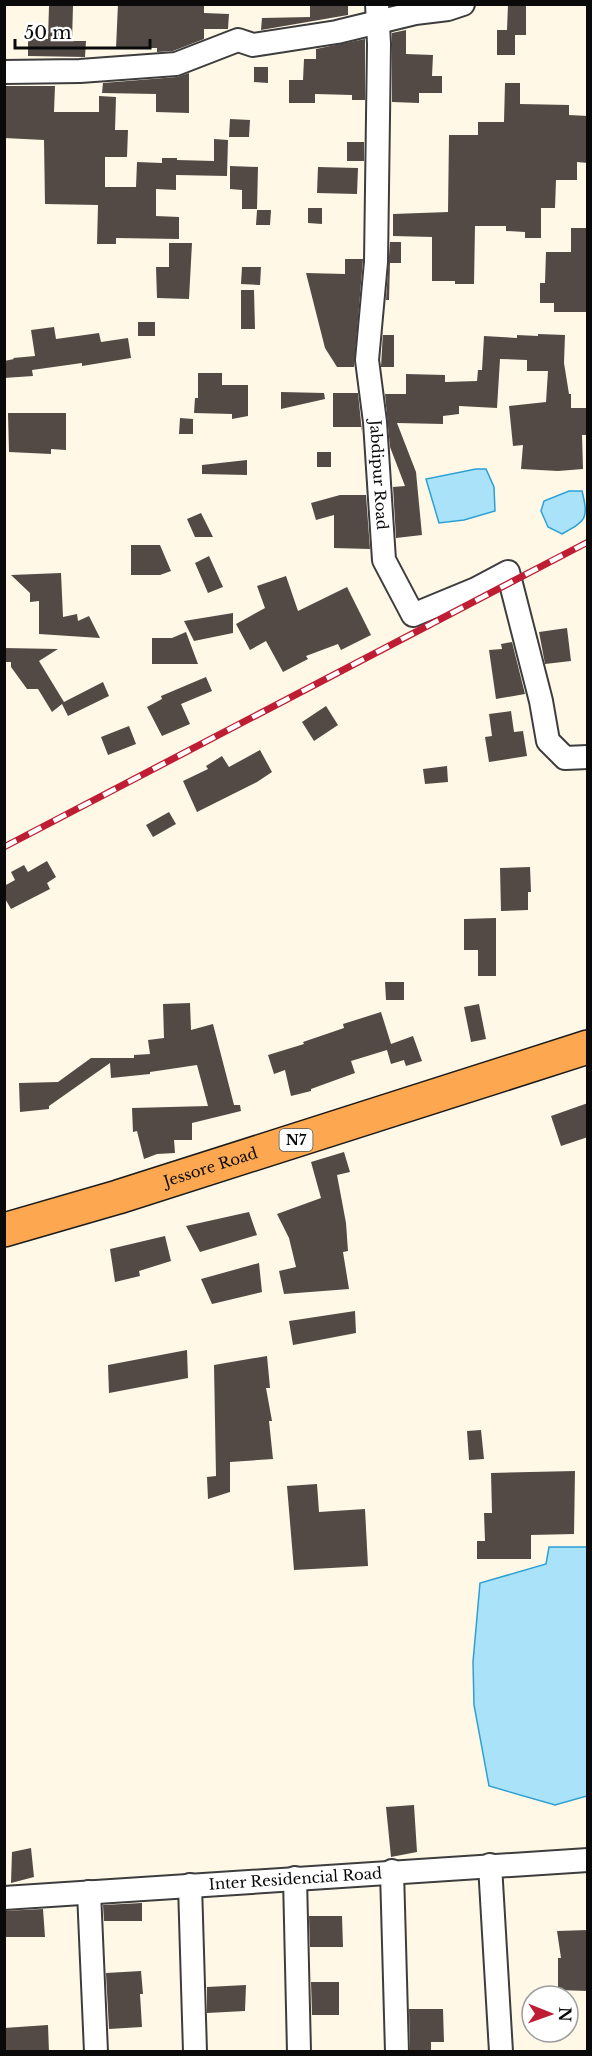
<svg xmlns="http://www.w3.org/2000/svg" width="592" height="2056" font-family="'Libre Baskerville',serif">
	<rect width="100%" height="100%" fill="#fff8e7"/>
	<path fill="#a9e2f9" stroke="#2da0d3" stroke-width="1.5" d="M476,469H486L494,487L495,511L464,520L439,523L426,479Z
		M569,491H582C589,519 586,521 562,534L548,527L541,511L544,501Z
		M549,1547H588L587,1796L555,1805L489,1786L474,1705L473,1662L480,1583L546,1564Z"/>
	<path fill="#534a46" d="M118,4H204V13L229,14L228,29H204V39L173,51L157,52V48H116Z
		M310,4H348V15L261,30L262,18L310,17Z
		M508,4H526V35H515V55H497V30H507Z
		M49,6H73L72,41H86L85,57L28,56V38L48,39Z
		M406,30V54L433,55L432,76H442V93H419V103L392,102V33Z
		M365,39V100H352V95L315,94V103H289V80H303L304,59H316V49Z
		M254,67H268V83L254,82Z
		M189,73V113L156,112V94L102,93L103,83L177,77Z
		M505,83H520V104L569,105V115L588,116V163L577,162V180H556L555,208H541V238H525V232L506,231V226H475L474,284H455V281H432V237L393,236V214L448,212L449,135H478V122H504Z
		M4,86H55L54,112H99V96L116,97L115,130H128L127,157H105V187H136L137,162L162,163V158H177V160L214,161V139L228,140L227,176L176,175V190L156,189V216L179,217V239L116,238V244H97L98,205L45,204L44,140L4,138Z
		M230,119L250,120L249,137H229Z
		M347,142H364V161H347Z
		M230,166L258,167L257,209H242V190L230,189Z
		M318,167L358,168L357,194L317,193Z
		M308,208H322V224L308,223Z
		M257,210H271L270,225H256Z
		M571,228H587L588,312H554V303H540V283H545L546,252H571Z
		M390,242H401V263H390L389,300H386Z
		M169,243H192L189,299L157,298L156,267H169Z
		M345,259H363L354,367H337L325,348L306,273L345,274Z
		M242,267H261L260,285L241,284Z
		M241,290H254L255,329H241Z
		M138,322H155V336H138Z
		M54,327L56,339L99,333L101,342L128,338L131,358L82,366V363L32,370L33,376L4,378V361L14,359L13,358L35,356L31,330Z
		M383,331V335H394V367H381Z
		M538,334L565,335L564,363L569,394H571V408H588V435H582L583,469L558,471L521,469L523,445L513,446L509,406L546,402L548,371H527V360L500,359L497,408L459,406V414L443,416V424L397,423L416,472L422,535L396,538L393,487L405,486L390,447L385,394H406V374L445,375V382L477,381L478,370H482L484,336L517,338V335L538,336Z
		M198,373H222V385H248V416L232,419V414L194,413L195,398H198Z
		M281,392L324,393L325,399L281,409Z
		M333,393H358L362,432L361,427H333Z
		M8,413H66V450L51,449V454L9,452Z
		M180,418L193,419V434H179Z
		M317,452H331V467H317Z
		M247,460V475L202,474V465Z
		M340,495H366L370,549L334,548V515L316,520L311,503Z
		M201,513L213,537H195L187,519Z
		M131,545H160L171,571L160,575H131Z
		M209,556L223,587L208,593L195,563Z
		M61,573L63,617L77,614L78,621L89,616L100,638L39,634V601L30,602V593L11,575Z
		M286,576L298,611L347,587L371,635L341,650L338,644L306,656L308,659L283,672L266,641L250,650L236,624L265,608L257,586Z
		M233,613V633L194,641L184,621Z
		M567,628L571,661L545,664L539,632Z
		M186,632L198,664H152V638H172Z
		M512,642L525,694L496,699L489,650L502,649L501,644Z
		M4,648L58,649L39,661L64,702L103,682L109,696L68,716L62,704L52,712L38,689H27L11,667V662H4Z
		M206,677L212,691L181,704L190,724L162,736L147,707L162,699L161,696Z
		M326,706L338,725L314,741L302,722Z
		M511,711L514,732L523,731L527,756L489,762L485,737L492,736L489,714Z
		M129,726L136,744L108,755L101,737Z
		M260,750L272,772L257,782L197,812L183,781L208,769L206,766L222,756L229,767Z
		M447,766L448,782L425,784L423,769Z
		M169,812L176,824L153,837L146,825Z
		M47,861L56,877L47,883L50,889L11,909L4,897V886L15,880L11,872L24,865L28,872Z
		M530,867L531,892H528V910L501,911L500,868Z
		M496,918V976H478V950H464V919Z
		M385,982H404V1000H386Z
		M190,1003L191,1030L213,1024L234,1105H240L241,1111L192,1123V1140H174L175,1153L157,1154L144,1159L137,1131L133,1132L132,1108L208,1106L197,1065L150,1072V1074L111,1078L110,1063L49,1106V1109L20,1112L19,1083L58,1082L91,1058H134V1055L150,1054L148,1040L164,1038L163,1004Z
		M479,1004L486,1039L471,1042L464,1007Z
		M381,1012L391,1044L413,1036L422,1061L406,1066L404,1060L391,1064L387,1050L351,1061L355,1073L311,1089V1091L291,1096L285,1070L274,1074L268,1055L304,1044L303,1042L344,1028L343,1024Z
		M588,1103V1137L561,1146L551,1116Z
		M344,1152L350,1172L337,1175L346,1223L348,1251L343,1252L349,1289L284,1294L279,1271L296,1267L289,1238L277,1214L321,1198L311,1162Z
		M249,1212L257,1235L200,1252L186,1226Z
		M165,1236L171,1261L139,1271L140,1276L115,1282L110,1249Z
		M259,1263L262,1292L212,1304L201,1279Z
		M355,1311L356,1333L293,1345L289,1321Z
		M187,1350L188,1378L109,1393L108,1365Z
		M267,1356L270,1388H266L272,1421H269L273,1459L230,1462V1492L208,1499L207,1477L216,1476L214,1365Z
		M481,1430L484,1459L469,1460L467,1431Z
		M575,1471L574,1534L531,1535V1559H477V1541H485L484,1513H492L491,1473Z
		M317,1484L319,1512L365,1509L368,1566L294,1570L287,1486Z
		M414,1805L417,1852L391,1857L386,1807Z
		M31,1848L34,1877L11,1883L12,1852Z
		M142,1903V1921H104L103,1905Z
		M43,1909L45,1937H4V1911Z
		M309,1916H342L343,1947H310Z
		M588,1930V1991L558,1990V1958H561L557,1931Z
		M141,1971L143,1994H140L142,2027L109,2029L106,1973Z
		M311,1982H339V2015H312Z
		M246,1985L245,2011L207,2013V1987Z
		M409,2009H443L444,2042H431V2052H410Z
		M48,2025L49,2052H4V2028Z"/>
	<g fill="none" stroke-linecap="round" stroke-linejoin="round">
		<defs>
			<g id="minor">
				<path id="s1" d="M377,4L379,44L376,262L367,360L375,422L384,560L413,615L476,589L508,572L541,701L548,741L565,758L588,757"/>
				<path d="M4,72L80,71L176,64L238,40L253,45L337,32L415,13L448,9L463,4"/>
				<path d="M490,1865L501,2052"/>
				<path d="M392,1871L397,2052"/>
				<path d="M295,1878L299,2052"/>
				<path d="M190,1885L195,2052"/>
				<path d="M89,1892L96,2052"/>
				<path id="s2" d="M4,1898L588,1860"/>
			</g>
			<g id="trunk">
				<path id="s3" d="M4,1230L118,1197L588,1047"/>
			</g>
		</defs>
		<use href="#minor" stroke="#3d3d3d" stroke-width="26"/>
		<use href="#trunk" stroke="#1b1b1b" stroke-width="36"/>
		<use href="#minor" stroke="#fff" stroke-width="22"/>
		<use href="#trunk" stroke="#fda850" stroke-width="33"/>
		<defs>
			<path id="rail" d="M4,847L588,542"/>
		</defs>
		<use href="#rail" stroke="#bf1d34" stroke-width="7"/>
		<use href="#rail" stroke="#fff" stroke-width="4.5" stroke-dasharray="14" stroke-linecap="butt"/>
	</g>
	<g text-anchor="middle" stroke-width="6" stroke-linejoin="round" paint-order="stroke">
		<rect fill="#fff" stroke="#545454" stroke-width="1.5" x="279.5" y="1129" width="33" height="22" rx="4.5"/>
		<g font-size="14" font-weight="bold" fill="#0a0a0a">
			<text x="296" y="1145">N7</text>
		</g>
		<g font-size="15" fill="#0a0a0a" stroke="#fff">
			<text dy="5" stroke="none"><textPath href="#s1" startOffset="472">Jabdipur Road</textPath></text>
			<text dy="5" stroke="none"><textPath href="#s3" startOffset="216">Jessore Road</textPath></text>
			<text dy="5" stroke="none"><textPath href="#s2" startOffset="292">Inter Residencial Road</textPath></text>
		</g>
	</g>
	<rect width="592" height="2056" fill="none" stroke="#0a0a0a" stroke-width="12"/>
	<g transform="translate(550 2014) rotate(91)"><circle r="28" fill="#ffffff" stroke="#9d9d9d" stroke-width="1.5"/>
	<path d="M0-4.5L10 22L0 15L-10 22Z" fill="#bf1d34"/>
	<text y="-9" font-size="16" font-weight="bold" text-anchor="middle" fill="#0a0a0a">N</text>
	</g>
	<path d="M15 39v9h135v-9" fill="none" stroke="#0a0a0a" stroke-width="3"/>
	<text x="24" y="39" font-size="18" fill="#0a0a0a" stroke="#ffffff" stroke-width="4.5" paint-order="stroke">50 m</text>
</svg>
